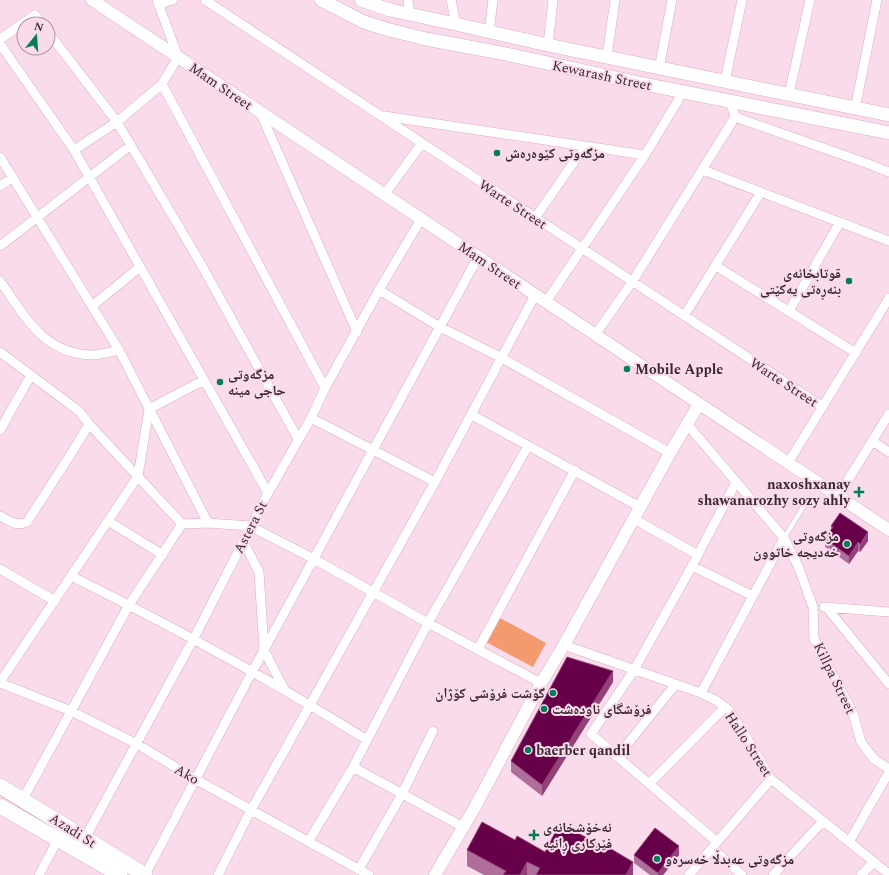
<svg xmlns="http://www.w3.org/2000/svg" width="889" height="875" font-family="Spectral,'Noto Naskh Arabic',serif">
	<rect width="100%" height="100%" fill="#fadbeb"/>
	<path fill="#f49a6f" d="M500,618L546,643L533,667L486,642Z"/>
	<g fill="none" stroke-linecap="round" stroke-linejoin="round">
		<defs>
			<path id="service" d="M784,538L805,504"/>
			<path id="minor" d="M205,0L823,407
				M408,0L410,15
				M451,0L456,24
				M158,4L173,0
				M48,32L117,122L197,257L298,439
				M489,32L493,0
				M0,39L35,15L42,24
				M0,44L74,150L268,493
				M548,45L553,0
				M607,56L615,0
				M659,69L672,0
				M725,81L742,0
				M162,84L325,388
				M789,94L810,0
				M730,101L735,117L866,163L889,172
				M855,109L877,0
				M260,112L357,332
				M384,116L645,155
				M74,150L117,122L162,84L178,57L157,0
				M0,157L119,350L208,523
				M703,170L889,241
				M0,186L13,177
				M384,195L422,143
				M535,218L585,146
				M0,246L131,145
				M716,266L856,353
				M0,281C25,316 43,354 92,355C100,355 110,352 119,350
				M379,290L440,327L502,358L670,453
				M546,302L645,155L683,92
				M92,306L140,267
				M789,311L840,222
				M684,316L761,192
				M595,335L632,282L735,117
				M0,352L79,411L89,424L182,524L208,523L250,526L314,559L428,623L541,683
				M472,415L640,507
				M311,418L435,482
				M687,424L784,538L798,566L813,607L814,639L853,713L861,742L874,759L889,769
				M0,430L31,375
				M872,441L889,452
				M788,463L889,298
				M838,496L889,414
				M0,516C10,521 16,527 27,522L74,449L89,424
				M634,519L698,555
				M108,521L163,555
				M243,541L259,572L264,650L284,689
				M692,566L753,596
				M0,569L55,601
				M71,576C172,626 271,680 367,740
				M824,607L889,612
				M827,608L889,684
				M564,645L701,693L717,701L729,710L744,733L771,779L889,874
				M478,649L575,470
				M0,682L138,476L149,409L204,380
				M0,683L71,711L137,744L195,779L369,875
				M701,693L784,538
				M617,757L675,685
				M353,767L463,827
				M649,784L725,707
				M23,799L129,605L182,524
				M85,838L194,638L268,493L311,418L325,388L379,290L421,219
				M308,842L353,767L428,623L528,446
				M717,842L591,734L634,670L692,566L736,482
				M849,842L889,772
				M712,848L742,875
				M359,869L402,794L433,731
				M39,875L58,839
				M145,875L252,672L478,257
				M218,875L251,810L435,482L535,295
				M689,875L771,779
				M773,875L823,821
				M861,875L874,862"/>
			<path id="tertiary" d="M92,0L889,530
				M435,875L475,807L541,683L564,645L670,453L699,404"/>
			<path id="secondary" d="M321,0L364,22L386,29L426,39L501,53L639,83L889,133
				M361,0L390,10L456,24L548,45L889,115"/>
			<path id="trunk" d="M0,786L145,875
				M0,806L120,875"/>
		</defs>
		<use href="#service" stroke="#dcabc5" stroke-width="5.5"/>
		<use href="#minor" stroke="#dcabc5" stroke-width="10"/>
		<use href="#tertiary" stroke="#dcabc5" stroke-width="13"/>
		<use href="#secondary" stroke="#dcabc5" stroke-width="14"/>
		<use href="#trunk" stroke="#dcabc5" stroke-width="16"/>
		<use href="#service" stroke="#fff" stroke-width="4.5"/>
		<use href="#minor" stroke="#fff" stroke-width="9"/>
		<use href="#tertiary" stroke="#fff" stroke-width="12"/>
		<use href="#secondary" stroke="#fff" stroke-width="13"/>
		<use href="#trunk" stroke="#fff" stroke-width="15"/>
	</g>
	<path fill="#b06e9a" d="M831,526L868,541L860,552L858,551L849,564L825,547V539L831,530Z
		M613,682L542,796L511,772V761Z
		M515,840L545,852L633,875H484L467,866V850Z
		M634,855H679L663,875H650L634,863Z"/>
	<path fill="#934279" d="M868,532V541L860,552V544Z
		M858,542V551L849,564V556Z
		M613,671V682L542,796V785Z
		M679,846V855L663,875H658V873Z
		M527,862V875H520Z
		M633,862V875H626Z"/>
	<path fill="#670048" stroke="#934279" d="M840,513L868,532L860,544L858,542L849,556L825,539L833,527L831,526Z
		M567,657L613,671L542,785L511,761Z
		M482,822L515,840L517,836L545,852L560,823L605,848L606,846L633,862L626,875H536L540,868L527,862L520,875H503L506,871L467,850Z
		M655,828L679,846L658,873L634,855Z"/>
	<g fill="#037d5a" stroke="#fadbeb" stroke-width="1.5">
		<circle cx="497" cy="153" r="4"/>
		<circle cx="849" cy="281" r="4"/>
		<circle cx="627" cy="369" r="4"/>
		<circle cx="220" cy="382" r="4"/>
		<path d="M857 486h4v4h4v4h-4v4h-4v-4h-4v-4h4z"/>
		<circle cx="847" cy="544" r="4"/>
		<circle cx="553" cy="693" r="4"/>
		<circle cx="544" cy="709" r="4"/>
		<circle cx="528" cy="750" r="4"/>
		<path d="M532 829h4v4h4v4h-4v4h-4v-4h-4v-4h4z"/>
		<circle cx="657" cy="859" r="4"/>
	</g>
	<g text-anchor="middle" stroke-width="4" stroke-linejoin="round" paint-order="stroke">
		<g font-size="14" fill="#3b2833" stroke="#fadbeb">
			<text transform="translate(602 75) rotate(12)" y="5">Kewarash Street</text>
			<text transform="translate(221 86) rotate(34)" y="5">Mam Street</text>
			<text transform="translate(513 204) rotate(33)" y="5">Warte Street</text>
			<text transform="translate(490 265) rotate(34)" y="5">Mam Street</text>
			<text transform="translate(784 382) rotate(33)" y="5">Warte Street</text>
			<text transform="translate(250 527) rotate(-63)" y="5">Astera St</text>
			<text transform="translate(835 678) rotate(64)" y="5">Killpa Street</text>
			<text transform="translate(749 744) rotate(57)" y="5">Hallo Street</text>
			<text transform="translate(187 774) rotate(30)" y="5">Ako</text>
			<text transform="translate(73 830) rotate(32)" y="5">Azadi St</text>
		</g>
		<g font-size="14" font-weight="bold" fill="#3b2833" stroke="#fadbeb" text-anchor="start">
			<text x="505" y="158">مزگەوتی کێوەرەش</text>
			<text x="841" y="278" text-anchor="end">قوتابخانەی<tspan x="841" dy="16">بنەڕەتی یەکێتی</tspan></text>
			<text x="635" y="374">Mobile Apple</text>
			<text x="228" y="379">مزگەوتی<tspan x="228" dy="16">حاجی مینە</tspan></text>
			<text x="850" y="489" text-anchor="end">naxoshxanay<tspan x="850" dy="16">shawanarozhy sozy ahly</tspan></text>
			<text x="839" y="541" text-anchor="end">مزگەوتی<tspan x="839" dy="16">خەدیجە خاتوون</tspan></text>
			<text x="545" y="698" text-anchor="end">گۆشت فرۆشی کۆژان</text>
			<text x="552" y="714">فرۆشگای ناوده‌شت</text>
			<text x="536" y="755">baerber qandil</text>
			<text x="543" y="832">نەخۆشخانەی<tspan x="543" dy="16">فێرکاری ڕانیە</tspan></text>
			<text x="665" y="864">مزگەوتی عەبدڵا خەسرەو</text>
		</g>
	</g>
	<g transform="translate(36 36) rotate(17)"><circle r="19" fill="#fadbeb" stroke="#ae93a1"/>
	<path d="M0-3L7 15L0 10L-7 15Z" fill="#037d5a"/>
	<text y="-6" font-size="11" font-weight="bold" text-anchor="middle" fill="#3b2833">N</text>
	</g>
</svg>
